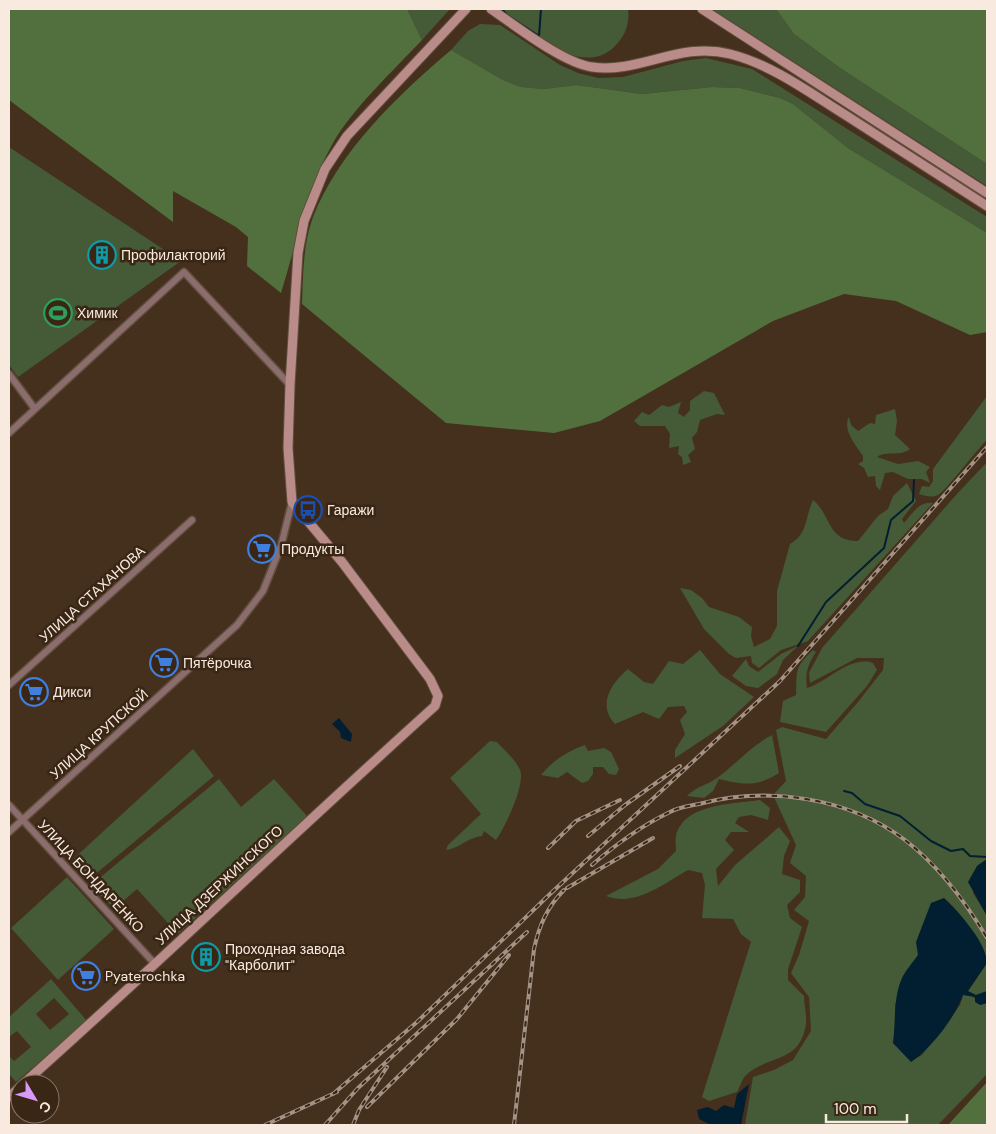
<svg xmlns="http://www.w3.org/2000/svg" width="996" height="1134" font-family="'DM Sans',sans-serif">
	<rect width="100%" height="100%" fill="#45301e"/>
	<path fill="#455a37" fill-rule="evenodd" d="M407,9H450L422,40Z
		M499,9H628C630,24 625,37 614,47C582,78 533,33 504,15Z
		M712,9H776L794,34L840,68L987,164V186Z
		M480,24L500,25L560,65L578,73L598,78L623,77L683,61L706,58L752,69L987,217V233L848,148L793,104L780,98L740,88L712,87L642,94L576,85L544,89L521,87L503,80L451,50L468,31Z
		M9,147L181,261L18,377L9,365Z
		M704,391L714,393L725,415L717,414L700,420L697,432L692,438L695,449L688,455L691,462L683,465L682,457L678,454L679,446L669,448L670,434L665,426H640L634,421L642,412L649,415L662,405L669,407L681,402L678,413L684,417L690,410V401Z
		M987,396V440C977,449 945,492 938,495C931,498 926,496 919,494L922,486L929,487L933,481V469Z
		M895,409L897,421L895,435L910,449C901,457 887,450 877,457L898,464L918,461L930,467L926,472L930,483L922,479H908L893,472L885,473L880,490L876,486L875,476L868,477L864,468L858,464L863,461V456C856,445 842,430 849,417L851,425L858,431L870,423L875,424L876,415Z
		M987,462V859L977,866L973,893L987,916V959C976,936 963,915 944,898L918,955L903,977L895,1005L896,1023L893,1043L911,1061L922,1055L960,1005L963,995C972,994 976,999 980,1005L987,1003V1074L938,1125H745L753,1077L774,1070L793,1060L811,1031L809,997L791,973L799,955L809,921L794,910L805,897L806,876L790,863L796,845L773,795L786,781L776,730L782,727L826,739L858,702L883,670L884,658H857L810,683L809,673L822,648L956,495Z
		M907,483L916,501L902,519L904,523C912,514 919,501 933,503L808,641L781,650L759,668L752,663L751,656L736,658L729,654L704,629L680,588L691,590L702,598L709,607L739,617L752,627L751,636L754,647L770,639L777,626V591L790,544C808,534 805,517 813,500C832,516 827,541 858,541L878,516L888,509L893,496Z
		M798,646L783,660L777,674L758,688L746,686L732,676L746,659L749,666L758,672L781,654Z
		M700,650L720,674L754,697L723,726L675,758V750L685,734L680,720L687,712L684,706L668,707L659,719L643,712L615,724C597,705 611,683 628,669L644,682L653,684L669,661L683,664Z
		M813,650L816,652C808,664 805,673 807,688C829,681 850,655 873,663L877,670L867,686L826,732L780,722L783,701L796,695C797,671 794,668 813,650Z
		M772,735L779,773C757,787 744,785 719,779L713,791L704,798L687,796C698,785 706,786 717,778C736,764 751,746 772,735Z
		M490,741L497,742C504,750 516,760 520,770C526,783 505,828 496,840L484,831L482,836C464,839 463,847 446,850L448,845L481,814L450,778Z
		M585,745L588,751L604,748L611,752L619,769L616,775L609,774L603,767H593V774L588,781L582,783L567,772L558,778L541,775C552,761 568,751 585,745Z
		M193,749L214,776L87,881L70,862Z
		M219,779L241,807L274,779L307,816L178,934L137,889L114,909L91,885Z
		M760,800L770,808L768,820L751,815L739,817L735,823L749,832H731L725,840L734,850L716,869L718,886L735,865L779,827L790,841L784,856L782,874L800,880V892L787,905L790,918L802,927L788,969V980L804,996C804,1005 807,1015 806,1024C800,1064 769,1054 746,1075C742,1079 740,1087 737,1092L709,1101L702,1097L751,942L741,934L733,919L702,918L705,885L702,873L688,870C663,884 636,907 606,896L658,869L676,851C676,846 675,840 676,836C684,803 734,804 760,800Z
		M67,877L114,929L58,980L11,928Z
		M987,963V991L976,995L971,994L968,991Z
		M51,979L87,1021L16,1082L9,1074V1056L14,1061L31,1047L17,1031L9,1037V1017ZM54,998L69,1014L50,1030L36,1014Z"/>
	<path fill="#52703e" d="M9,9H407L422,40C395,69 352,109 333,143C306,190 297,242 281,293L247,266L248,237L236,227L173,191V222L9,100Z
		M776,9H987V164L840,68L794,34Z
		M451,50L503,80L521,87L544,89L576,85L642,94L712,87L740,88L780,98L793,104L848,148L987,233V332L970,335L896,301L844,294L773,321L600,421L554,433L446,423L302,304C303,275 303,244 313,217C339,151 398,95 451,50Z
		M987,1082V1125H948Z"/>
	<path fill="#011f30" d="M339,718L352,734L351,742L341,738L340,732L332,724Z
		M987,859V916L968,882L977,866Z
		M944,898C958,911 987,943 987,963L968,991L976,995L987,991V1003L980,1005L975,1002V997L963,995C956,1016 930,1050 911,1062L893,1043C896,1021 893,998 902,978C906,970 913,962 918,955L916,942L931,903Z
		M749,1084L741,1125H711L699,1119L697,1110L708,1107L716,1111L724,1105L734,1108L737,1094Z"/>
	<g fill="none" stroke-linecap="round" stroke-linejoin="round">
		<path stroke="#011f30" stroke-width="2" d="M502,9L507,15L539,36L541,9
			M798,646L826,602L884,548L891,520L913,501L914,480
			M844,791L852,793L865,804L900,816L931,841L951,851L963,849L970,856L987,857"/>
		<defs>
			<path id="street" d="M9,374L35,409
				M9,433L184,272L290,385
				M9,685L192,520
				M9,805L155,964
				M9,832L237,625L263,591L281,546L292,502"/>
			<path id="secondary" d="M491,9C516,26 563,63 592,67C639,74 679,41 730,54C773,65 810,93 847,116C893,146 940,176 987,206
				M702,9L987,193
				M23,1084C162,960 296,831 435,706L438,696L430,679L342,562L292,502L288,448L290,385L298,253L304,221L325,169L347,136L466,9
				M9,1097L20,1087"/>
		</defs>
		<use href="#street" stroke="#624e3d" stroke-width="9"/>
		<use href="#secondary" stroke="#624e3d" stroke-width="11"/>
		<use href="#street" stroke="#8a6d6c" stroke-width="6"/>
		<use href="#secondary" stroke="#b98c8a" stroke-width="9"/>
		<defs>
			<path id="rail" d="M588,836L625,805L680,766
				M548,848L576,821L620,800
				M592,865C615,845 643,825 670,812C679,807 690,806 699,804C768,786 848,797 905,840C940,867 965,901 987,938
				M567,888L653,838
				M333,1094L417,1022L550,894L780,681L987,447
				M367,1107L457,1019L509,955
				M265,1125L337,1092
				M325,1125L358,1088L527,932
				M353,1125L359,1110L387,1067
				M514,1125L534,949C539,926 547,907 564,890"/>
		</defs>
		<use href="#rail" stroke="#a49385" stroke-width="4"/>
		<use href="#rail" stroke="#3a2615" stroke-width="2" stroke-dasharray="5.5" stroke-linecap="butt"/>
	</g>
	<defs>
		<symbol id="building-ring" viewBox="-11 -11 22 22"><circle r="9.5" fill="#3a2615" stroke="#0f9aa8" stroke-width="1.5"/><path d="M-4-6H4V6H1V3H-1V6H-4ZM-2.5-4.3h1.7v1.8h-1.7ZM.8-4.3h1.7v1.8H.8ZM-2.5-1h1.7V.8h-1.7ZM.8-1h1.7V.8H.8Z" fill="#0f9aa8"/></symbol>
		<symbol id="stadium-ring" viewBox="-11 -11 22 22"><circle r="9.5" fill="#3a2615" stroke="#2e9e5b" stroke-width="1.5"/><path d="M0-5a6.5 5 0 1 0 0 10a6.5 5 0 1 0 0-10ZM-3.5-1.8h7v3.6h-7Z" fill="#2e9e5b"/></symbol>
		<symbol id="bus-ring" viewBox="-11 -11 22 22"><circle r="9.5" fill="#3a2615" stroke="#1a4fb4" stroke-width="1.5"/><path d="M-5-6H5V4H4V6H2V4H-2V6H-4V4H-5ZM-3.5-4V0h7V-4ZM-3.5 1.2v1.5H-2V1.2ZM2 1.2v1.5H3.5V1.2Z" fill="#1a4fb4"/></symbol>
		<symbol id="supermarket-ring" viewBox="-11 -11 22 22"><circle r="9.5" fill="#3a2615" stroke="#3f7fe0" stroke-width="1.5"/><path d="M-6-5.5h2.5l.6 2H6L4.5 2H-2.5L-4.4-4H-6ZM-1.5 3.2a1.3 1.3 0 1 0 .1 0ZM3 3.2a1.3 1.3 0 1 0 .1 0Z" fill="#3f7fe0"/></symbol>
	</defs>
	<g fill-rule="evenodd">
		<use href="#building-ring" x="86" y="239" width="32" height="32"/>
		<use href="#stadium-ring" x="42" y="297" width="32" height="32"/>
		<use href="#bus-ring" x="292" y="494" width="32" height="32"/>
		<use href="#supermarket-ring" x="246" y="533" width="32" height="32"/>
		<use href="#supermarket-ring" x="148" y="647" width="32" height="32"/>
		<use href="#supermarket-ring" x="18" y="676" width="32" height="32"/>
		<use href="#building-ring" x="190" y="941" width="32" height="32"/>
		<use href="#supermarket-ring" x="70" y="960" width="32" height="32"/>
	</g>
	<g text-anchor="middle" stroke-width="5" stroke-linejoin="round" paint-order="stroke">
		<g font-size="14" fill="#f8eadf" stroke="#3a2615" text-anchor="start">
			<text x="121" y="260">Профилакторий</text>
			<text x="77" y="318">Химик</text>
			<text x="327" y="515">Гаражи</text>
			<text x="281" y="554">Продукты</text>
			<text x="183" y="668">Пятёрочка</text>
			<text x="53" y="697">Дикси</text>
			<text x="225" y="954">Проходная завода<tspan x="225" dy="16">"Карболит"</tspan></text>
			<text x="105" y="981">Pyaterochka</text>
		</g>
		<g font-size="14" fill="#f8eadf" stroke="#3a2615">
			<text transform="translate(92 594) rotate(-42)" y="5">УЛИЦА СТАХАНОВА</text>
			<text transform="translate(99 734) rotate(-42)" y="5">УЛИЦА КРУПСКОЙ</text>
			<text transform="translate(91 876) rotate(47)" y="5">УЛИЦА БОНДАРЕНКО</text>
			<text transform="translate(219 885) rotate(-43)" y="5">УЛИЦА ДЗЕРЖИНСКОГО</text>
		</g>
	</g>
	<rect width="996" height="1134" fill="none" stroke="#f8eadf" stroke-width="20"/>
	<g transform="translate(35 1099) rotate(128)"><circle r="24" fill="#3a2615" stroke="#867466"/>
	<path d="M0-4L9 19L0 12L-9 19Z" fill="#d99af7"/>
	<text y="-8" font-size="14" font-weight="bold" text-anchor="middle" fill="#f8eadf">С</text>
	</g>
	<path d="M826 1114v8h81v-8" fill="none" stroke="#f8eadf" stroke-width="2.5"/>
	<text x="834" y="1114" font-size="15" fill="#f8eadf" stroke="#3a2615" stroke-width="4" paint-order="stroke">100 m</text>
</svg>
